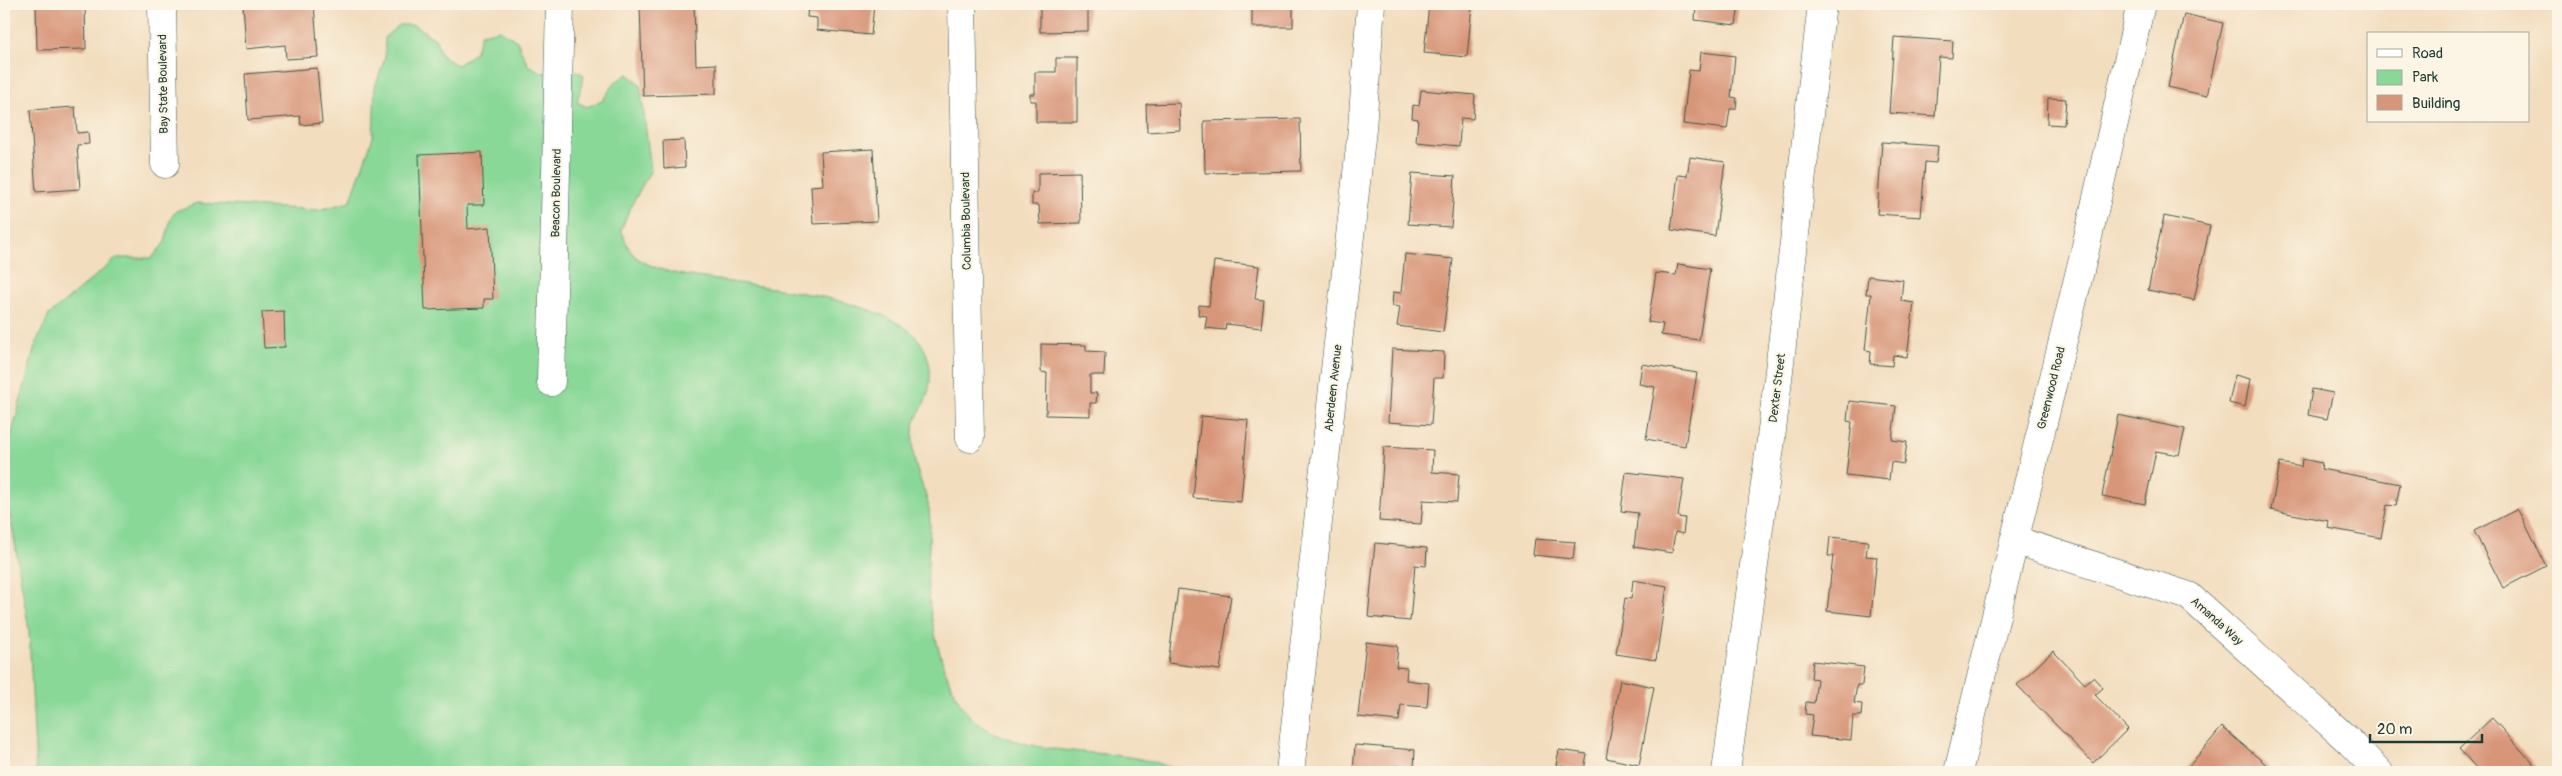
<svg xmlns="http://www.w3.org/2000/svg" width="2562" height="776" font-family="Pangolin,sans-serif">
	<rect width="100%" height="100%" fill="#fcf5e5"/>
	<filter id="ink" filterUnits="userSpaceOnUse"><feTurbulence type="fractalNoise" baseFrequency=".02" numOctaves="2"/><feDisplacementMap in="SourceGraphic" scale="10" xChannelSelector="R" yChannelSelector="G"/><feConvolveMatrix kernelMatrix="1 2 1 2 8 2 1 2 1" color-interpolation-filters="sRGB"/></filter>
	<filter id="wash" filterUnits="userSpaceOnUse"><feTurbulence type="fractalNoise" baseFrequency=".0096" numOctaves="4" result="noise"/><feDisplacementMap in="SourceGraphic" scale="20" xChannelSelector="R" yChannelSelector="G"/><feGaussianBlur stdDeviation="1.12" result="paint"/><feColorMatrix in="noise" values="0 0 0 0 0 0 0 0 0 0 0 0 0 0 0 0 0 1.4 0 .05"/><feComposite in="paint" operator="in"/></filter>
	<g filter="url(#wash)">
		<rect width="100%" height="100%" fill="#f2ddbe"/>
		<path fill="#89d898" stroke="#548a66" d="M399,25H414L435,39L442,56L457,65L475,53L481,34L500,30L517,41L528,65L543,73L577,71L584,75L577,102L587,107L602,101L615,82L628,74L640,84L651,170L630,208L621,230C624,237 627,246 631,252C647,271 688,276 711,279C766,288 867,296 911,332C930,348 934,373 927,396C924,405 918,413 915,422C912,430 913,442 913,450C914,470 926,490 929,509C932,536 926,563 928,590C931,626 947,703 979,724C1041,764 1118,742 1181,772H36L29,631L13,531L4,492V462L36,343L49,315L117,258H152L165,242L171,218L176,211L197,203L318,210L350,202L373,137L375,87L385,58V37Z"/>
		<g id="blocks">
			<path fill="#d89679" d="M36,4H85L86,49L37,50Z
				M243,4H314L318,57L286,59L285,45L246,49Z
				M801,4H874L871,35L817,30V18L807,17L808,6Z
				M1040,4H1088V31L1040,32Z
				M1252,4H1293V27H1252Z
				M1429,4L1472,5L1467,57L1424,53Z
				M1696,4H1739L1736,25L1695,20Z
				M694,5L696,65L716,64V94L643,96L640,6Z
				M2184,14L2223,23L2207,96L2168,87Z
				M1894,37L1953,41L1952,58L1939,57L1935,116L1889,113Z
				M1701,52L1735,56L1731,97L1737,98L1736,109H1730L1727,129L1683,124L1689,70L1699,71Z
				M1056,58H1077V122H1036V101H1030V94H1035V72H1056Z
				M317,68L322,123L301,125L300,116L248,120L245,74Z
				M1421,90L1475,95L1473,119L1461,118L1459,146L1416,142L1418,119L1412,118L1413,105L1419,106Z
				M2048,98L2066,99L2064,125L2047,124Z
				M1179,103L1180,130L1147,132L1146,104Z
				M75,107L77,133L88,132L89,144L77,145L80,189L36,192L30,110Z
				M1300,119L1301,171L1205,173L1204,121Z
				M684,140L685,167L664,169L663,141Z
				M1882,142L1938,146L1936,163L1925,162L1921,217L1877,214Z
				M873,149L877,221L813,224L811,186L823,185L821,152Z
				M482,152L484,205H467L468,229L490,227L493,299H484V308L425,310L419,155Z
				M1690,157L1725,162L1715,236L1671,230L1678,175L1687,176Z
				M1080,172L1081,223L1040,224L1039,205H1032V193H1038V173Z
				M1412,173L1455,176L1451,227L1408,224Z
				M2164,216L2210,226L2194,300L2148,290Z
				M1405,254L1453,259L1443,332L1397,326L1400,307L1392,306L1393,292L1401,293Z
				M1214,261L1259,266L1255,299L1264,300L1261,328L1226,324L1225,330L1205,328L1207,316L1198,315L1199,305L1209,306Z
				M1678,264L1710,269L1699,340L1661,335L1663,324L1648,322L1656,273L1676,275Z
				M1868,276L1903,280L1901,301L1914,303L1907,357L1893,355L1892,366L1870,364L1871,351L1865,350L1871,294H1866Z
				M284,311L285,347L264,348L262,312Z
				M1041,344L1086,345V351L1105,352L1104,375H1090V393H1097L1096,403H1090V416L1046,415L1047,373L1041,372Z
				M1392,349L1444,352L1443,378H1434L1431,425L1388,422Z
				M1642,364L1697,373L1685,446L1646,439L1655,387L1639,384Z
				M2235,375L2250,379L2245,407L2229,403Z
				M2312,389L2333,393L2327,419L2308,415Z
				M1849,401L1896,406L1892,440L1907,442L1904,464L1891,462L1889,480L1846,475L1852,422L1847,421Z
				M2118,415L2185,429L2179,455L2156,451L2145,504L2102,496Z
				M1201,416L1248,420L1241,502L1193,498Z
				M1384,447L1433,450L1432,472L1459,474L1457,502L1423,500L1421,524L1379,521Z
				M2302,459L2322,463L2321,469L2400,484L2396,506L2387,505L2381,538L2328,528L2329,521L2271,510L2280,463L2301,467Z
				M1626,472L1684,479L1678,517L1685,518L1683,534L1675,532L1672,553L1634,547L1638,513L1621,511Z
				M2518,509L2546,566L2503,588L2474,531Z
				M1830,537L1868,541L1866,556L1877,557L1871,616L1827,611L1833,556H1828Z
				M1535,539L1575,542L1573,559L1533,555Z
				M1375,543L1427,548L1426,566L1415,565L1410,621L1368,617Z
				M1633,580L1667,586L1656,660L1616,654L1625,598L1631,599Z
				M1178,589L1231,596L1220,670L1168,663Z
				M1366,642L1398,646L1396,667L1407,668L1406,680L1429,683L1427,707L1401,705L1399,721L1358,717Z
				M2053,651L2085,684L2093,677L2103,688L2095,695L2128,729L2093,763L2017,685Z
				M1813,661L1864,667L1862,685H1857L1854,703L1862,704L1861,716H1853L1851,740L1810,736L1813,715L1805,714L1806,702L1814,703L1817,679L1811,678Z
				M1620,680L1654,687L1639,765L1606,758Z
				M2492,718L2541,772H2480L2459,749Z
				M2222,727L2269,767L2264,772H2184Z
				M1355,745L1415,750L1414,767L1395,766V772H1353Z
				M1559,750L1587,754L1584,770L1556,765Z
				M2105,768L2119,772H2104Z"/>
		</g>
	</g>
	<g filter="url(#ink)">
		<use href="#blocks" fill-opacity="0" stroke="#3f5549" stroke-width="1"/>
		<g fill="none" stroke-linecap="round" stroke-linejoin="round">
			<defs>
				<path id="minor" d="M162,4L165,164
					M962,4L970,438
					M551,382L560,4
					M2014,540L2189,596L2350,742L2379,772
					M1290,772L1362,129L1371,4
					M1726,772L1770,447L1822,4
					M1958,772L2086,246L2141,4"/>
			</defs>
			<use href="#minor" stroke="#3f5549" stroke-width="29"/>
			<use href="#minor" stroke="#fff" stroke-width="28"/>
		</g>
	</g>
	<g text-anchor="middle" stroke-width="4" stroke-linejoin="round" paint-order="stroke">
		<g font-size="12" fill="#1f3d34" stroke="#fcf5e5">
			<text transform="translate(163 84) rotate(-91)" y="4">Bay State Boulevard</text>
			<text transform="translate(556 193) rotate(-89)" y="4">Beacon Boulevard</text>
			<text transform="translate(966 221) rotate(-91)" y="4">Columbia Boulevard</text>
			<text transform="translate(1333 388) rotate(-84)" y="4">Aberdeen Avenue</text>
			<text transform="translate(1777 388) rotate(-83)" y="4">Dexter Street</text>
			<text transform="translate(2051 388) rotate(-76)" y="4">Greenwood Road</text>
			<text transform="translate(2217 621) rotate(42)" y="4">Amanda Way</text>
		</g>
	</g>
	<rect width="2562" height="776" fill="none" stroke="#fcf5e5" stroke-width="20"/>
	<rect x="2367" y="32" width="162" height="90" fill="#fcf5e5" stroke="#a4ab9e"/>
	<rect x="2377" y="49" width="25" height="8" fill="#ffffff" stroke="#a4ab9e"/>
	<text x="2412" y="58" font-size="15" fill="#1f3d34">Road</text>
	<rect x="2377" y="70" width="25" height="15" fill="#89d898" stroke="#a4ab9e"/>
	<text x="2412" y="82" font-size="15" fill="#1f3d34">Park</text>
	<rect x="2377" y="95" width="25" height="15" fill="#d89679" stroke="#a4ab9e"/>
	<text x="2412" y="108" font-size="15" fill="#1f3d34">Building</text>
	<path d="M2370 734v8h112v-8" fill="none" stroke="#1f3d34" stroke-width="2.5"/>
	<text x="2377" y="734" font-size="15" fill="#1f3d34" stroke="#fcf5e5" stroke-width="4" paint-order="stroke">20 m</text>
</svg>
